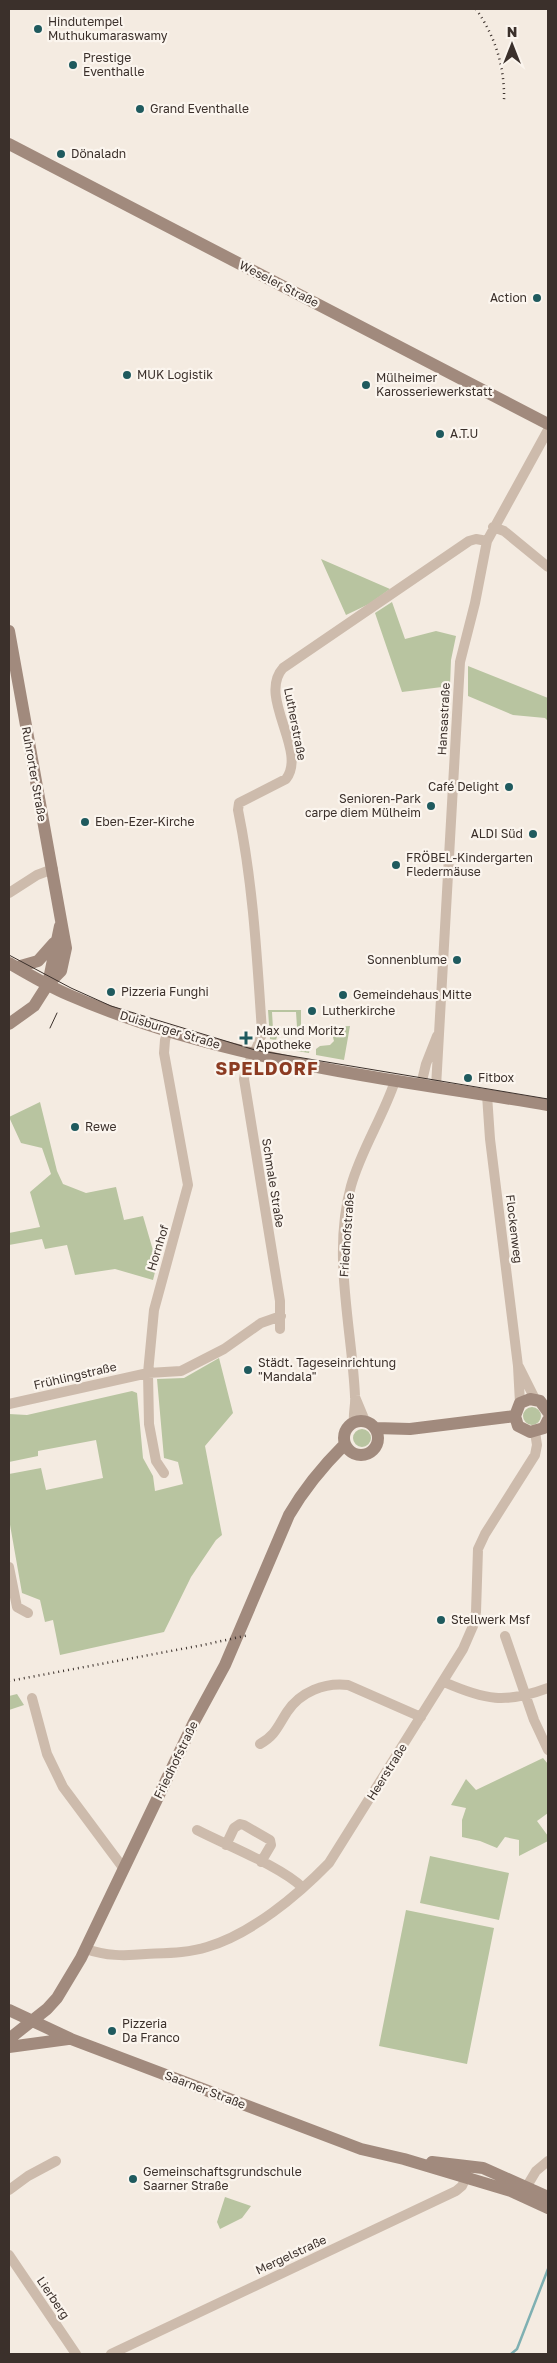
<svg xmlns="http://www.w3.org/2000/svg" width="557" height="2363" font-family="'Golos Text',sans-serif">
	<rect width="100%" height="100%" fill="#f4ebe1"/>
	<path fill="#b8c4a0" d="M321,559L390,589L369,604L346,615Z
		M392,602L405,639L436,631L456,636L451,660L450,686L402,692L375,613Z
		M468,666L548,698V721L545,718L513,715L468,696Z
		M268,1010H301V1027H297L296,1012H272L273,1029L279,1030L276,1040L270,1039Z
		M350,1026L344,1060L316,1055V1049L320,1046L330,1045L334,1041L330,1027Z
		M271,1045L305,1047L310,1048L309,1053L273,1047Z
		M40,1102L57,1171L63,1184L86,1193L116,1187L124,1220L143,1216L157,1264L153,1280L115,1269L75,1275L67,1245L45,1249L42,1239L9,1245V1233L40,1227L30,1192L51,1174L42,1148L21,1143L9,1117Z
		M219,1358L233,1413L205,1446L222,1535L216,1540L191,1577L164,1632L60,1655L53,1620L45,1622L40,1600L22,1593L9,1519V1474L41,1468L46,1490L103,1478L96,1440L38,1451V1456L9,1462V1414L27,1415L132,1391L137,1393L143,1458L153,1476L155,1491L183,1484L178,1462L164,1458L157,1379L184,1378Z
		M523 1416a9 9 0 1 1 18 0a9 9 0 1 1-18 0Z
		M353 1438a9 9 0 1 1 18 0a9 9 0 1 1-18 0Z
		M17,1694L24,1705L9,1710V1696Z
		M543,1758L548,1764V1813L537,1821L548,1836V1841L519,1856V1840L505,1837L497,1848L480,1841L462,1837V1820L466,1808L451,1805L466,1779L476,1790Z
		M430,1856L509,1873L499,1920L420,1903Z
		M406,1910L494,1928L467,2064L379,2046Z
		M225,2197L251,2206L242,2218L220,2229L217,2222Z"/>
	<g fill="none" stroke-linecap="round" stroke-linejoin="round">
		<path stroke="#7fb0b2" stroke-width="2.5" d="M511,2354L517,2349L548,2269"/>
		<path stroke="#cdbbac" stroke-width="10" d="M493,527L504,531L548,567
			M9,893L37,875L53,869
			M421,1085L426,1064L437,1036
			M436,1087L460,662L475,603L487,541L548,430
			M487,1095L490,1139L518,1366L520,1403
			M280,1329V1301L244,1079C246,1061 259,1050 262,1032C257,957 253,883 238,810L239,803L286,779C308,751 257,697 283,668L469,541L476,539L487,541
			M519,1367L535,1399
			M355,1397L365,1421
			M9,1404L148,1373L181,1371L224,1349L261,1323L281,1316
			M354,1422C353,1413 356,1404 355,1396C352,1328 332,1254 351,1186C361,1150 383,1117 395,1081
			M164,1473L156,1461L149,1424L148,1373L154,1310L188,1185L164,1053L165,1040L168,1031
			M9,1567L17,1607L28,1613
			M505,1636L534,1720L548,1750
			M444,1682C485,1700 505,1704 548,1688
			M32,1698L47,1754L63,1787L124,1869
			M260,1744C275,1736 278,1726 287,1712C300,1692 325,1682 348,1685L421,1717
			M197,1830C226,1845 282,1867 303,1888
			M226,1845L234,1828L240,1824L244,1825L270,1840L271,1845L261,1862
			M86,1949C106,1956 124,1956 146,1954C166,1953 188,1953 207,1947C251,1934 297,1896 329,1863L463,1649L473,1626L476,1612L478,1549L485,1534L535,1455L537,1445L535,1432
			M527,2186L536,2171L548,2161
			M9,2190L28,2176L56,2161
			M9,2255L76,2354
			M111,2354L456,2191L462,2186L469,2171"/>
		<path stroke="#a18a7d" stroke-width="12" d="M9,144L548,424
			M9,631L66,948L61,971L48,984L34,1006L9,1024
			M9,963C28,974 48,986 69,995C221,1061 386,1078 548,1105
			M17,967L38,961L54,943
			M48,984L60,926
			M548,1412L540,1401L530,1399L520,1403L515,1416L518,1426L530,1432L544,1428L548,1420
			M344 1438a17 17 0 1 1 34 0a17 17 0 1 1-34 0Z
			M376,1428L410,1429L515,1416
			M9,2010L71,2039L361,2149L404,2159L511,2191L548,2208
			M9,2039L47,2009L57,1998L81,1958L194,1722L225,1665L289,1515C304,1489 324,1465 345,1444
			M9,2047L68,2039
			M432,2162L483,2168L548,2197"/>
		<path stroke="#3b302b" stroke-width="1" d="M9,955L71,988L111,1006L255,1050L548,1099
			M50,1028L57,1013"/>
		<path stroke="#3b302b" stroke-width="2.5" stroke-dasharray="1 4" stroke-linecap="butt" d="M476,9C495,36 505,67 504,101
			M9,1681L203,1645L249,1635"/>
	</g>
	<g fill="#1f5a5e" stroke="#fbf5ee" stroke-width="2">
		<circle cx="38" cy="29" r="5"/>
		<circle cx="73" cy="65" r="5"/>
		<circle cx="140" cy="109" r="5"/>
		<circle cx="61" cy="154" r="5"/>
		<circle cx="537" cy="298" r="5"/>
		<circle cx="127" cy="375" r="5"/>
		<circle cx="366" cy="385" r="5"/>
		<circle cx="440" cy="434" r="5"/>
		<circle cx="509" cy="787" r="5"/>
		<circle cx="431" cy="806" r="5"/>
		<circle cx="85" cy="822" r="5"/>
		<circle cx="533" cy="834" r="5"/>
		<circle cx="396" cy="865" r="5"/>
		<circle cx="457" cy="960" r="5"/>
		<circle cx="111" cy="992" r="5"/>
		<circle cx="343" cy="995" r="5"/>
		<circle cx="312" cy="1011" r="5"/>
		<path d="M243.5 1030.5h5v5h5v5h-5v5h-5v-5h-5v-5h5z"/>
		<circle cx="468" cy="1078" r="5"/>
		<circle cx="75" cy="1127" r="5"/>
		<circle cx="248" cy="1370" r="5"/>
		<circle cx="441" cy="1620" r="5"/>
		<circle cx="112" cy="2031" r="5"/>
		<circle cx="133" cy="2179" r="5"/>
	</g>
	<g text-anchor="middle" stroke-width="4.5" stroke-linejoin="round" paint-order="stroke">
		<g font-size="12" fill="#3b302b" stroke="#fbf5ee" text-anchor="start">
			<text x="48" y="26">Hindutempel<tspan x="48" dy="14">Muthukumaraswamy</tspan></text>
			<text x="83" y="62">Prestige<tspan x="83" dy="14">Eventhalle</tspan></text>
			<text x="150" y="113">Grand Eventhalle</text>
			<text x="71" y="158">Dönaladn</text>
			<text x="527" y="302" text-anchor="end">Action</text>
			<text x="137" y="379">MUK Logistik</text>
			<text x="376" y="382">Mülheimer<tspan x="376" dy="14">Karosseriewerkstatt</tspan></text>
			<text x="450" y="438">A.T.U</text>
			<text x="499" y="791" text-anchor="end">Café Delight</text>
			<text x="421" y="803" text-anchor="end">Senioren-Park<tspan x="421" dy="14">carpe diem Mülheim</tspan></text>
			<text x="95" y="826">Eben-Ezer-Kirche</text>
			<text x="523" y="838" text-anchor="end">ALDI Süd</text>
			<text x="406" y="862">FRÖBEL-Kindergarten<tspan x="406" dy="14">Fledermäuse</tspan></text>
			<text x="447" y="964" text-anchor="end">Sonnenblume</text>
			<text x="121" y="996">Pizzeria Funghi</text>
			<text x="353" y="999">Gemeindehaus Mitte</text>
			<text x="322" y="1015">Lutherkirche</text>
			<text x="256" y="1035">Max und Moritz<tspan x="256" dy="14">Apotheke</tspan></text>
			<text x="478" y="1082">Fitbox</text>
			<text x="85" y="1131">Rewe</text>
			<text x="258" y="1367">Städt. Tageseinrichtung<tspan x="258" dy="14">"Mandala"</tspan></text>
			<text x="451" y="1624">Stellwerk Msf</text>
			<text x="122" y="2028">Pizzeria<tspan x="122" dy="14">Da Franco</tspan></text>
			<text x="143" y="2176">Gemeinschaftsgrundschule<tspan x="143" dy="14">Saarner Straße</tspan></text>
		</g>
		<g font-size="12" fill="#3b302b" stroke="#fbf5ee">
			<text transform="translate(279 284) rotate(27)" y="4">Weseler Straße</text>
			<text transform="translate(444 719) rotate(-87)" y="4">Hansastraße</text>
			<text transform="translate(295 724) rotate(79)" y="4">Lutherstraße</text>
			<text transform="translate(34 774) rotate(80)" y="4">Ruhrorter Straße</text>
			<text transform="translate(170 1030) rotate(17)" y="4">Duisburger Straße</text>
			<text transform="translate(273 1183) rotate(81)" y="4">Schmale Straße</text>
			<text transform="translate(514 1229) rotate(83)" y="4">Flockenweg</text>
			<text transform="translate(347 1235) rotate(-86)" y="4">Friedhofstraße</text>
			<text transform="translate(158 1248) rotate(-73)" y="4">Hornhof</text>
			<text transform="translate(75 1376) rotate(-13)" y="4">Frühlingstraße</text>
			<text transform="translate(176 1760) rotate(-64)" y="4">Friedhofstraße</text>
			<text transform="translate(387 1772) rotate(-58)" y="4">Heerstraße</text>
			<text transform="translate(205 2090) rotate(21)" y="4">Saarner Straße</text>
			<text transform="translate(291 2255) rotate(-25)" y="4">Mergelstraße</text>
			<text transform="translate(53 2298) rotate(56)" y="4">Lierberg</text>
		</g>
		<g font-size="18" font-weight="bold" letter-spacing="1" fill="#8c3b22" stroke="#fbf5ee">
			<text x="267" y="1075">SPELDORF</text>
		</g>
	</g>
	<rect width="557" height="2363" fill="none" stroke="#3b302b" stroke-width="20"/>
	<g transform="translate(512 45)" stroke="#fbf5ee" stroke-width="4" paint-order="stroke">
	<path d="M0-4L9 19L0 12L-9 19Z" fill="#3b302b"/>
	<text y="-8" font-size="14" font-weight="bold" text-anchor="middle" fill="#3b302b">N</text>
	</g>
</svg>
